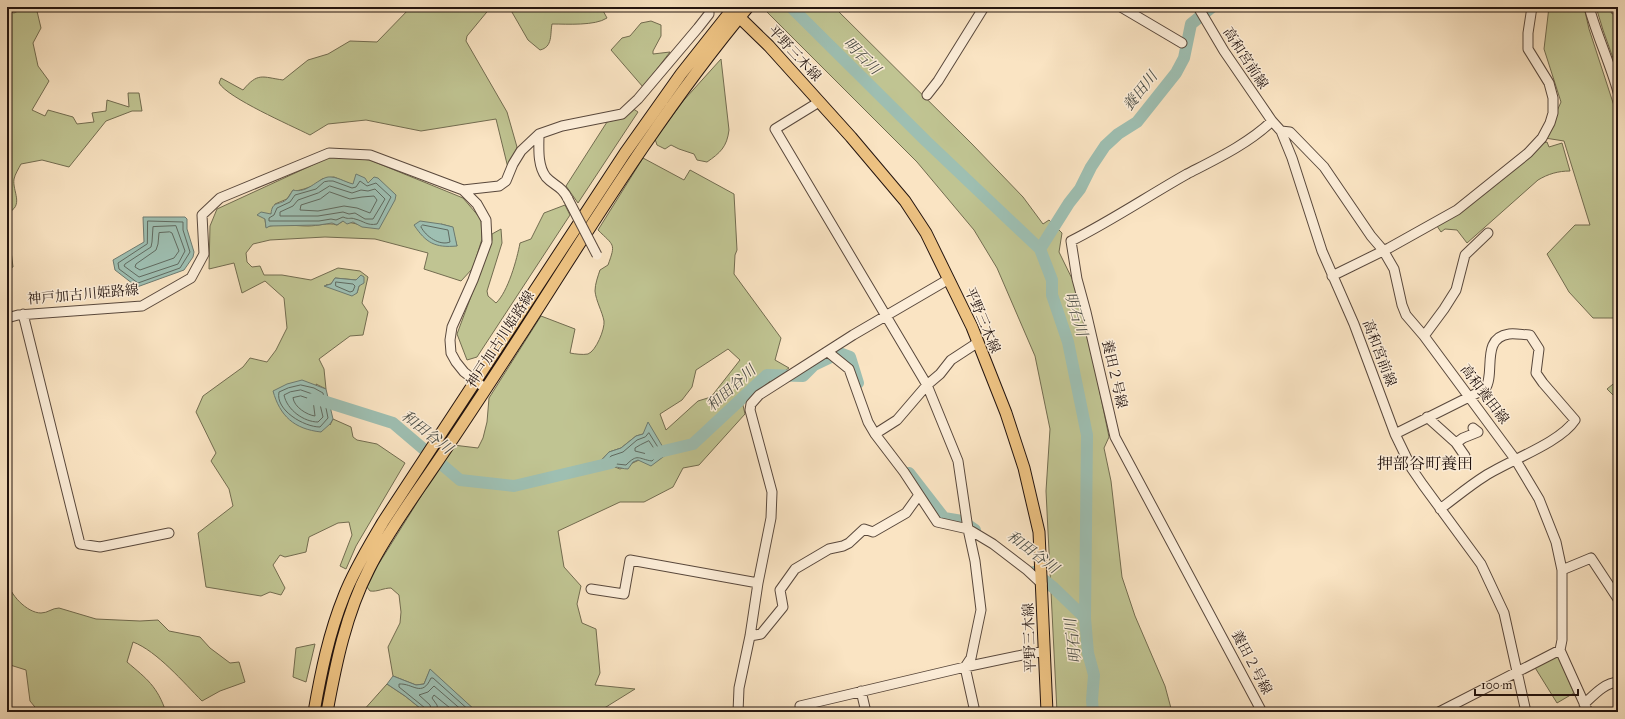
<svg xmlns="http://www.w3.org/2000/svg" width="1625" height="719" font-family="'IM FELL Great Primer','Noto Serif JP',serif">
	<rect width="100%" height="100%" fill="#fae4c3"/>
	<filter id="stains"><feTurbulence type="fractalNoise" baseFrequency=".005" numOctaves="4"/><feColorMatrix values="0 0 0 0 .2 0 0 0 0 .09 0 0 0 0 .02 0 0 0 .5 -.17"/></filter>
	<radialGradient id="worn" r=".72"><stop offset=".6" stop-color="#630" stop-opacity="0"/><stop offset="1" stop-color="#630" stop-opacity=".3"/></radialGradient>
	<path fill="#c0c492" stroke="#726c50" fill-rule="evenodd" d="M26,7H36L41,28L33,43L38,66L49,81L32,110L45,116L48,110L73,117L77,124L94,122L92,113L106,111L107,100L129,107L128,93H139L142,111H132L106,121L69,167L42,160L21,164C19,168 15,174 14,179C12,191 25,206 7,213V168L9,163L7,161V11L14,13Z
		M411,7H491L467,36L466,41L507,112L517,147L509,172L496,119L421,131L366,120L328,124L310,135C290,125 228,98 219,83L221,78L243,90C258,72 262,77 283,80L308,60L328,54L350,41L377,42Z
		M509,7H601L607,18C595,26 567,24 552,24C550,34 553,47 540,50L528,40Z
		M764,7H834L972,144L1023,197L1043,224L1049,220L1062,233L1059,252L1080,295L1109,437L1104,448L1111,481L1122,577L1135,616L1165,686L1172,712H1057L1046,491L1050,429L1035,356L997,268L974,230L917,162L763,8Z
		M1549,7H1584L1589,29L1618,118V317L1615,318H1593L1569,292L1547,254L1575,225H1590L1564,141L1545,138L1561,102L1544,49Z
		M1596,7H1609L1612,14L1618,11V72L1603,30Z
		M651,21L661,25V36L653,51V54L670,52L643,87L611,50L622,38L630,36L641,23Z
		M721,59L729,130C727,147 720,153 707,162L697,160L694,154L679,149L671,145L665,149L657,145L655,139L684,100Z
		M632,108L638,112L578,203L566,186L607,122L623,118Z
		M1547,142L1549,147L1562,143L1570,171C1558,171 1548,174 1538,180L1467,243L1457,230L1445,229L1441,232L1437,226L1532,154L1543,143Z
		M332,156L370,160L463,198L481,219L482,239L473,268L461,281L424,269L428,253L375,239L325,237L270,240L253,244L246,253L247,262L252,267L260,266L264,275H282L311,280L338,268L360,271L368,277L362,303L368,312L363,335L350,336L319,359L324,369L326,389L316,384L330,425L333,419L351,427L353,437L357,440L377,444L405,463L356,546L346,569L340,566L352,535L349,522L338,523L309,537L306,552L285,557L280,555L273,565L285,588L281,595L270,592L261,596L206,587L198,533L233,506L229,489L211,461L216,453L196,412L203,396L243,367L250,358L267,362L276,350L287,328L284,298L265,281L242,293L234,263L209,269L210,226L217,209ZM334,177L353,185L355,181L386,187L396,195L357,224L343,221L337,225C328,222 318,226 308,226C295,226 279,223 266,227L265,219L271,214L275,204L287,199L293,190L296,191L304,189L315,185L322,179ZM441,224L452,227L457,246ZM335,278L356,280L358,279L359,286L357,293L326,285L331,284Z
		M643,158L684,180L690,170L734,194L737,250L735,255L734,274L781,338L775,360L789,368L742,401L745,414L699,465L683,468L673,487L644,502H620L558,531L564,567L581,586L577,604L582,623L596,629L600,673L595,685L635,689L598,712H477L430,670L424,684L416,685L393,676L388,647L400,623L401,612L399,595L391,588C383,588 378,592 370,591L367,587L378,565L453,445L478,448L483,438L487,422L489,398L541,316L575,329L570,353C575,354 583,355 588,354C596,351 605,329 604,321C602,311 596,301 595,291C595,284 598,276 600,270L608,265C616,243 614,246 598,230ZM728,349L740,360L711,397L698,401L666,430L660,414L682,400L692,387L696,370ZM643,434L639,460L620,469L615,467L601,469L596,466L609,452L621,448L636,436Z
		M565,205L570,215L477,357L467,360L457,334L492,240V234L501,229L502,243L487,291L488,296L496,303C508,292 517,259 520,243L531,239L544,213Z
		M7,247L11,251L13,267L7,269Z
		M1618,380V400L1607,389Z
		M7,580C9,594 27,613 41,613C48,613 52,608 59,608L96,619L140,621L158,620L169,631L200,637L210,648L230,663L239,662L245,682L220,691L202,701C184,683 157,651 133,642L127,662C147,679 157,686 166,712H39L30,701L26,670L7,664Z
		M315,644L306,682L293,677L296,648Z
		M1555,654L1559,658L1574,693L1557,703L1534,666Z
		M387,684L405,696L425,712H362Z"/>
	<path fill="#9ebfb2" stroke="#6d7b71" d="M356,174L365,178L368,183L374,177L378,178L396,195L395,200L379,229L362,227L353,222L347,224L343,221L337,225L332,223L319,225L270,226L266,228L265,219L257,215L261,212L271,214C272,200 280,206 287,199C289,197 291,193 293,190C307,194 317,179 328,177C336,176 345,182 353,184Z
		M143,217H185L187,219V229L194,252L193,257L184,270L137,287L115,270L113,260L144,242Z
		M420,221L441,224L453,227L457,246C435,248 426,243 414,225Z
		M361,275L364,277V283L359,286L357,293L352,296L324,286L331,284L335,278L356,280Z
		M302,380L326,389L333,419L330,424L321,432C294,429 280,416 273,391L287,384Z
		M648,422L667,454L651,466L638,460L633,462L628,469C623,469 619,467 614,467C608,467 602,469 596,468V466L609,452L621,448L636,436L643,434Z
		M430,669L477,712H425L405,696L387,684L393,676L416,685L424,684Z"/>
	<g fill="none" stroke-linecap="round" stroke-linejoin="round">
		<path stroke="#606a60" stroke-width="1" d="M329,181H333L352,188L356,187L360,181L367,186L376,183L391,197L377,224C367,226 364,221 355,219C350,217 350,220 343,217L336,220L331,219L319,221H269V218L274,215L277,208L290,202L295,195L316,189L324,182Z
			M330,186L352,193L361,190L368,191L375,189L385,199L373,219H365L355,213L349,214L343,212L318,216H280V212L293,206L298,200L318,193Z
			M330,192L350,199L362,197L374,196L377,200L370,213L357,208L344,206L318,211L300,210L301,205L320,199Z
			M148,221L183,222V230L190,252L180,268L138,283L119,269L118,263L147,244Z
			M423,225L448,230L450,242C440,246 426,237 421,227Z
			M176,226L185,251L178,264L139,277L124,266L125,264L151,247L152,242L153,227Z
			M170,232L172,233L179,251L174,258L140,270L135,267L136,264L156,250L158,244L159,233Z
			M336,282L353,284L355,286L353,291L350,292L336,286Z
			M301,385L314,388L323,393L328,418L320,427C304,427 275,410 279,392L288,388Z
			M301,390L318,396L323,417L318,422C304,422 287,410 284,395L290,392Z
			M301,396L313,400L315,416C307,415 294,407 293,398Z
			M649,433L661,452L652,461C638,459 638,453 626,465L607,463V461L611,456L623,452L637,440L645,437Z
			M649,441L655,450L651,455L635,451V448L640,445Z
			M427,712L425,708L399,687V684C413,683 422,698 431,678H433L471,712
			M432,712L430,705L419,695L428,692L434,686L464,712
			M438,712L437,705L432,698L434,695L455,712"/>
		<path stroke="#9ebfb2" stroke-width="12" d="M791,7L926,141L1040,249L1052,280V295L1068,342L1087,435L1085,618L1088,653L1094,675L1092,700L1093,712
			M1040,249L1069,203L1080,189L1091,167L1105,146L1118,134L1137,122L1176,73L1184,58L1191,24L1212,7
			M313,399L320,400L393,423L460,480L514,486L611,463
			M651,454L693,444L767,375L803,376L814,365L839,353L850,357L858,383
			M909,473L944,518L962,521L975,530
			M1034,572L1054,588L1085,618"/>
		<defs>
			<path id="minor" d="M1121,7L1182,43
				M1198,7L1224,51L1272,121L1281,131L1292,158L1322,251L1354,324L1395,434L1412,469L1423,485L1481,564L1504,613L1526,712
				M1589,7C1597,36 1610,63 1618,92
				M927,95L938,81L984,7
				M819,102L775,129L927,385L958,461L968,529L975,561L981,610L971,658L965,667L975,712
				M1281,131L1290,132L1324,167L1371,236L1383,250L1394,269L1402,305L1406,315L1424,336L1515,459L1539,499L1556,542L1562,570V640L1560,650L1588,712
				M539,134C539,147 537,165 546,177C554,186 562,186 568,199
				M463,190L499,186L506,181L513,164L521,151L539,134L562,126L622,114L638,99L698,28L709,14V7
				M1332,276L1389,248L1457,210L1528,153L1542,138L1550,123L1553,113V98L1549,83L1528,49V33L1532,7
				M23,314L80,544L100,547L169,533
				M7,318L18,315L142,306L191,278L204,254L202,215L220,198L329,153L370,155L463,190L477,204L486,220L487,242L473,280L452,327L450,340L451,353L456,362L464,372L486,389
				M1424,336L1444,309L1456,290L1465,255L1488,233
				M828,352L849,369L868,422L875,434L904,472L937,522L968,529L993,544L1027,570L1042,584
				M1427,417L1456,443
				M875,434L897,420L927,385L940,374L951,360L977,343
				M1395,434L1485,389C1496,374 1480,338 1509,334C1515,333 1524,335 1530,335L1539,349L1536,373L1543,383L1575,420C1560,443 1510,460 1485,476C1469,486 1455,498 1440,509
				M1465,456L1456,443L1463,438L1478,432L1473,428
				M1562,570L1591,558L1618,599
				M591,589L624,594L630,560L758,583
				M750,636L761,634L783,607L780,590L795,569L829,549L843,546L849,543L864,529L873,532L906,513L919,495
				M861,691L866,712
				M1584,704C1594,695 1604,683 1618,682
				M738,712L739,688L750,636L758,583L771,518L772,492L750,410L751,404L759,395L853,335L949,279
				M802,712L800,706L965,667L1032,653L1044,652
				M1262,712L1115,437L1086,312L1077,279L1071,241C1111,221 1148,196 1187,174C1216,159 1248,144 1272,121
				M1439,712L1560,650"/>
			<path id="major" d="M734,12L769,46L851,137L905,201L926,233L972,327L1006,413L1024,468L1039,532L1047,712
				M314,712C321,672 329,633 344,596C354,570 369,546 383,522L625,153L681,74L734,7
				M327,712C336,663 346,614 369,569C386,535 410,502 431,471C462,426 491,381 521,335C593,223 662,110 748,7"/>
		</defs>
		<use href="#minor" stroke="#59483c" stroke-width="11"/>
		<use href="#major" stroke="#23140f" stroke-width="13"/>
		<use href="#minor" stroke="#fcedd8" stroke-width="9"/>
		<use href="#major" stroke="#edc282" stroke-width="11"/>
		<defs>
			<path id="minor-bridge" d="M568,199L597,255"/>
		</defs>
		<use href="#minor-bridge" stroke="#59483c" stroke-width="11" stroke-linecap="butt"/>
		<use href="#minor-bridge" stroke="#fcedd8" stroke-width="9"/>
	</g>
	<g text-anchor="middle" stroke-width="3" stroke-linejoin="round" paint-order="stroke">
		<g font-size="14" fill="#23140f" stroke="#fcedd8">
			<text transform="translate(795 53) rotate(47)" y="5">平野三木線</text>
			<text transform="translate(1246 58) rotate(57)" y="5">高和宮前線</text>
			<text transform="translate(83 294) rotate(-5)" y="5">神戸加古川姫路線</text>
			<text transform="translate(983 320) rotate(67)" y="5">平野三木線</text>
			<text transform="translate(500 339) rotate(-57)" y="5">神戸加古川姫路線</text>
			<text transform="translate(1380 353) rotate(69)" y="5">高和宮前線</text>
			<text transform="translate(1115 374) rotate(77)" y="5">養田２号線</text>
			<text transform="translate(1485 394) rotate(53)" y="5">高和養田線</text>
			<text transform="translate(1029 638) rotate(-92)" y="5">平野三木線</text>
			<text transform="translate(1252 662) rotate(62)" y="5">養田２号線</text>
		</g>
		<g font-size="15" font-style="italic" fill="#4e5048" stroke="#fcedd8">
			<text transform="translate(862 56) rotate(45)" y="5">明石川</text>
			<text transform="translate(1140 91) rotate(-51)" y="5">養田川</text>
			<text transform="translate(1076 314) rotate(73)" y="5">明石川</text>
			<text transform="translate(731 388) rotate(-42)" y="5">和田谷川</text>
			<text transform="translate(427 432) rotate(38)" y="5">和田谷川</text>
			<text transform="translate(1033 552) rotate(37)" y="5">和田谷川</text>
			<text transform="translate(1073 641) rotate(-97)" y="5">明石川</text>
		</g>
		<g font-size="16" fill="#23140f" stroke="#fcedd8">
			<text x="1425" y="469">押部谷町養田</text>
		</g>
	</g>
	<rect width="1625" height="719" fill="none" stroke="#fae4c3" stroke-width="24"/>
	<rect x="8" y="8" width="1609" height="703" fill="none" stroke="#23140f" stroke-width="2"/>
	<rect x="12" y="12" width="1601" height="695" fill="none" stroke="#23140f"/>
	<path d="M1475 689v6h103v-6" fill="none" stroke="#23140f" stroke-width="2"/>
	<text x="1481" y="689" font-size="12" fill="#23140f" stroke="#fcedd8" stroke-width="3" paint-order="stroke">100 m</text>
	<rect width="100%" height="100%" filter="url(#stains)"/>
	<rect width="100%" height="100%" fill="url(#worn)"/>
</svg>
